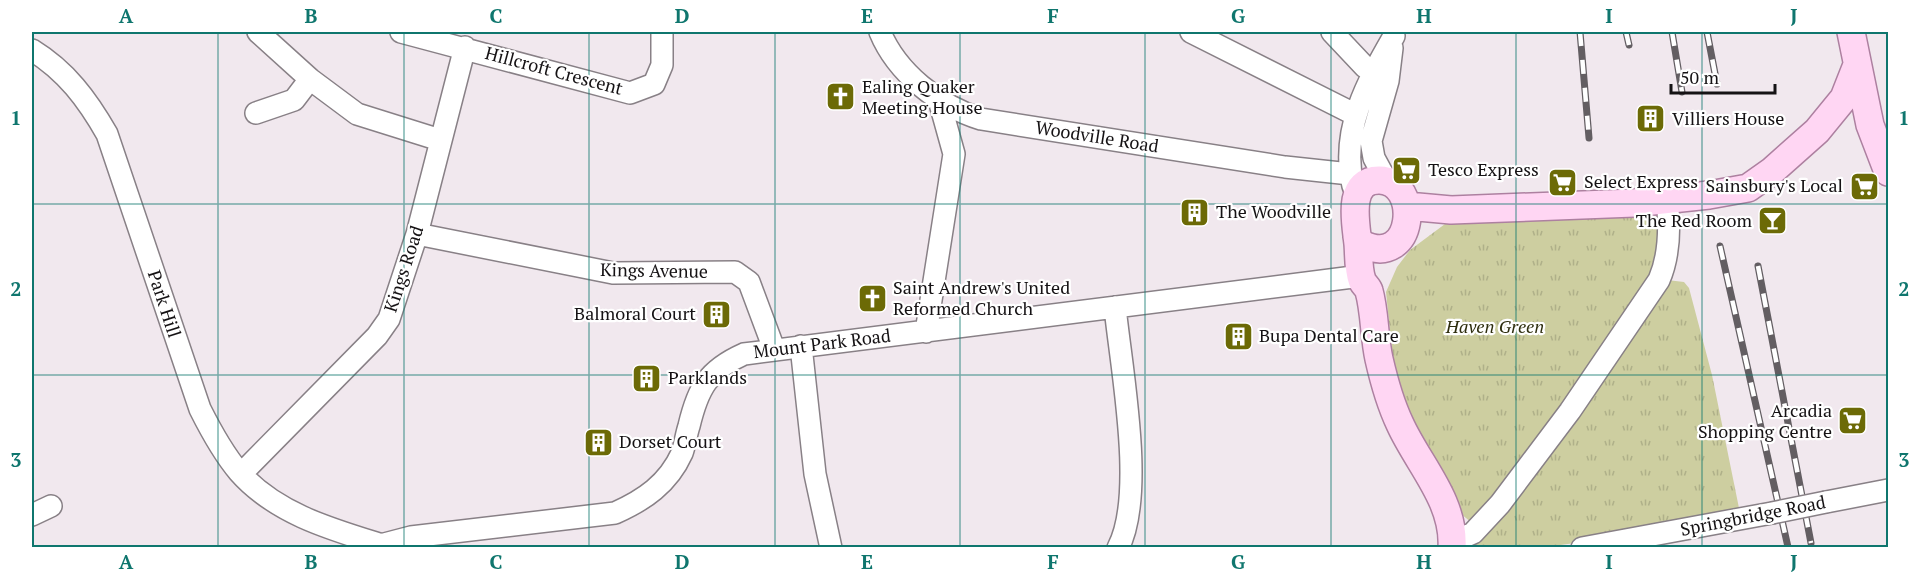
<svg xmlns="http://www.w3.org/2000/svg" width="1920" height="579" font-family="'PT Serif',serif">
	<defs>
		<pattern id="grass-tufts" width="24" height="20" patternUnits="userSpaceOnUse" patternTransform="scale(1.5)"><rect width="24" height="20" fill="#cdcea0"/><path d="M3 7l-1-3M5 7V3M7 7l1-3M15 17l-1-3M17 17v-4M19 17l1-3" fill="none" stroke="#afb089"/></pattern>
	</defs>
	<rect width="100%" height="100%" fill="#f1e8ee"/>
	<path fill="url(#grass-tufts)" d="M1660,216L1661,231L1649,277L1602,355L1472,523L1460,513L1406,409L1395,381L1386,292L1397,267L1410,250L1445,224Z
		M1667,280L1684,282L1689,288L1712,375L1740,513L1641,534L1546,547L1475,548L1476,542Z"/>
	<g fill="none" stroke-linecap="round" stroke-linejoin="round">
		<defs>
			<path id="minor" d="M258,32L310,79L357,114L440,140
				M401,32L630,93L654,84L662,65V32
				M880,32C897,73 939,106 981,119L1285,167L1350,174
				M1191,32L1354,114
				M1332,32L1365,67L1385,79
				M32,50C66,71 87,99 107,134L200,409C211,431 223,453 239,472C275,513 330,529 379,544
				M256,113L294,100L310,79
				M1387,182L1374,158L1371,141L1388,81L1392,48
				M1353,186C1340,130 1367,83 1394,36
				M417,234L613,273L735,272L749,282L774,349
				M1115,307C1121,368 1146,495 1118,548
				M926,332L954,154L939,100
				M801,346L815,474L831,548
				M241,474L377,336L389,319L417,234L465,47
				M1826,502L1888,490
				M32,515L51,506
				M1453,542L1473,533L1500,504L1570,411L1659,280C1670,255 1670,226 1667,199
				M369,548L411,537L615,513C644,500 668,484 682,453C685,445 686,435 689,426C698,388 708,370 744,354L1361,276
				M1582,548L1772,513"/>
			<path id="major" d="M1851,32L1870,125L1888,172
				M1407,206L1451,210L1634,203L1709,195L1748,188L1772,171L1817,131L1844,98L1857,65
				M1357,237L1362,244C1415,270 1422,180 1379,180C1346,180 1356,224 1358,244C1359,255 1358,269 1362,280C1363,284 1368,287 1369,291C1375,312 1374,337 1379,359C1384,381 1390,403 1400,424C1418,464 1455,501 1452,548"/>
		</defs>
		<use href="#minor" stroke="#888086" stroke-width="24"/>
		<use href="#major" stroke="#ad80a0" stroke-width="30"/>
		<use href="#minor" stroke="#fff" stroke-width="21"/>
		<use href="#major" stroke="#ffd6f3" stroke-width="27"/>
		<defs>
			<path id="rail" d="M1580,32L1589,138
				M1626,32L1629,45
				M1672,32L1682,92
				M1707,32L1717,84
				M1720,246L1788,547
				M1758,266L1811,543"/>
		</defs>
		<use href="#rail" stroke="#635e62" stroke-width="7"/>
		<use href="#rail" stroke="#fff" stroke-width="4.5" stroke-dasharray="14" stroke-linecap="butt"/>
		<defs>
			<path id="minor-bridge" d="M1772,513L1826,502"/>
		</defs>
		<use href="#minor-bridge" stroke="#888086" stroke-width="24" stroke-linecap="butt"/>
		<use href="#minor-bridge" stroke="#fff" stroke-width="21"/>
	</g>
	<path fill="none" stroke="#0f766e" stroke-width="1.5" stroke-opacity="0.55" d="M218,32V548M404,32V548M589,32V548M775,32V548M960,32V548M1145,32V548M1331,32V548M1516,32V548M1702,32V548M32,204H1888M32,375H1888"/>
	<defs>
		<symbol id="church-square" viewBox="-11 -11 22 22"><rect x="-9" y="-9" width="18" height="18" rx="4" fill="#6c6a06" stroke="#fff"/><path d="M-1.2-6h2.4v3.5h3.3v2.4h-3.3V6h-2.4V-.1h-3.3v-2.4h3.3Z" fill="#fff"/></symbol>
		<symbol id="building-square" viewBox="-11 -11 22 22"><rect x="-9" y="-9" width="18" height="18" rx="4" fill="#6c6a06" stroke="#fff"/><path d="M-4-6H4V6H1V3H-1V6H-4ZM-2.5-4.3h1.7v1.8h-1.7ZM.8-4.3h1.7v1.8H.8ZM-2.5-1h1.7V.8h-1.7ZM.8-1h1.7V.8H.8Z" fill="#fff"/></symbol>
		<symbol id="supermarket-square" viewBox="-11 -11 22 22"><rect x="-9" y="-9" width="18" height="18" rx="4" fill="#6c6a06" stroke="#fff"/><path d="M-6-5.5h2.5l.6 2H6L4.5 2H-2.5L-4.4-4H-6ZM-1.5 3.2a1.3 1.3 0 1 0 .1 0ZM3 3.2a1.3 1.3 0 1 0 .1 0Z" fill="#fff"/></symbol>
		<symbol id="bar-square" viewBox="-11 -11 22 22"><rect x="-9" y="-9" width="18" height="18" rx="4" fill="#6c6a06" stroke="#fff"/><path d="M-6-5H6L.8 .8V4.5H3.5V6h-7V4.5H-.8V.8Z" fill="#fff"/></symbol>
	</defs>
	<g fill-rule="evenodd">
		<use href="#church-square" x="824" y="80" width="33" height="33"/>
		<use href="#building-square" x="1634" y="102" width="33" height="33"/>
		<use href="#supermarket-square" x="1390" y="154" width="33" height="33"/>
		<use href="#supermarket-square" x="1546" y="166" width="33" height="33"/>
		<use href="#supermarket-square" x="1848" y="170" width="33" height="33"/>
		<use href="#building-square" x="1178" y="196" width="33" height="33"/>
		<use href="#bar-square" x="1756" y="204" width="33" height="33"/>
		<use href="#church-square" x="856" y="282" width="33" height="33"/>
		<use href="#building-square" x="700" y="298" width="33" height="33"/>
		<use href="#building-square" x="1222" y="320" width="33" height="33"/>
		<use href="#building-square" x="630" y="362" width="33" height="33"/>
		<use href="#supermarket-square" x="1836" y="404" width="33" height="33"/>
		<use href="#building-square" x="582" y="426" width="33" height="33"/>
	</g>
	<g text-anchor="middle" stroke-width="4.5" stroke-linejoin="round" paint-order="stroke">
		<g font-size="18" fill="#151214" stroke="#fff">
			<text transform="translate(554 71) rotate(15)" y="6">Hillcroft Crescent</text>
			<text transform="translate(1097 137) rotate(9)" y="6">Woodville Road</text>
			<text transform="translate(404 269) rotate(-72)" y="6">Kings Road</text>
			<text transform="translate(654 271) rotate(1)" y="6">Kings Avenue</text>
			<text transform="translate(164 304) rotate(72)" y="6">Park Hill</text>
			<text transform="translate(822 344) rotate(-7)" y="6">Mount Park Road</text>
			<text transform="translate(1753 516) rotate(-11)" y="6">Springbridge Road</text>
		</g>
		<g font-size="18" fill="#151214" stroke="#fff" text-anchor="start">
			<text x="862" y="93">Ealing Quaker<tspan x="862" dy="21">Meeting House</tspan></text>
			<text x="1672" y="125">Villiers House</text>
			<text x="1428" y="176">Tesco Express</text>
			<text x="1584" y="188">Select Express</text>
			<text x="1843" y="192" text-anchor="end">Sainsbury's Local</text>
			<text x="1216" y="218">The Woodville</text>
			<text x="1752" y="227" text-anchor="end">The Red Room</text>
			<text x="893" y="294">Saint Andrew's United<tspan x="893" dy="21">Reformed Church</tspan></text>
			<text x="696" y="320" text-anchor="end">Balmoral Court</text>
			<text x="1259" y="342">Bupa Dental Care</text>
			<text x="668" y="384">Parklands</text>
			<text x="1832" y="417" text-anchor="end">Arcadia<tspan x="1832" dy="21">Shopping Centre</tspan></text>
			<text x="619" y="448">Dorset Court</text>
		</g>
		<g font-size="18" font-style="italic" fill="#2d2d0d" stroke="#fff">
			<text x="1495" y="333">Haven Green</text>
		</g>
	</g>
	<rect width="1920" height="579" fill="none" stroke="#ffffff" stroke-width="66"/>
	<path d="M1671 84v9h104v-9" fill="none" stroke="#151214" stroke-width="3"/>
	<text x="1680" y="84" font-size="18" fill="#151214" stroke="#ffffff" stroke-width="4.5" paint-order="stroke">50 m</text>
	<rect x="33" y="33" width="1854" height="513" fill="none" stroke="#0f766e" stroke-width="2"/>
	<g font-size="20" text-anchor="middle" font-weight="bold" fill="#0f766e">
		<text x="126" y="23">A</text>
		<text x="311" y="23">B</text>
		<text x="496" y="23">C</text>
		<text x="682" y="23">D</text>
		<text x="867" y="23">E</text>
		<text x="1053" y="23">F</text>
		<text x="1238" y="23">G</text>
		<text x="1424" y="23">H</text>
		<text x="1609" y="23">I</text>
		<text x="1794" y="23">J</text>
		<text x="16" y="125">1</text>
		<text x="1904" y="125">1</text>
		<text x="16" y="296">2</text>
		<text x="1904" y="296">2</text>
		<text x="16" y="467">3</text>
		<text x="1904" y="467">3</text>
		<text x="126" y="569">A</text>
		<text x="311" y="569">B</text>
		<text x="496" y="569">C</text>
		<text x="682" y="569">D</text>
		<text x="867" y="569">E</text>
		<text x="1053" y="569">F</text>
		<text x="1238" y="569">G</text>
		<text x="1424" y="569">H</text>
		<text x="1609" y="569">I</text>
		<text x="1794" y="569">J</text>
	</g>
</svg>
